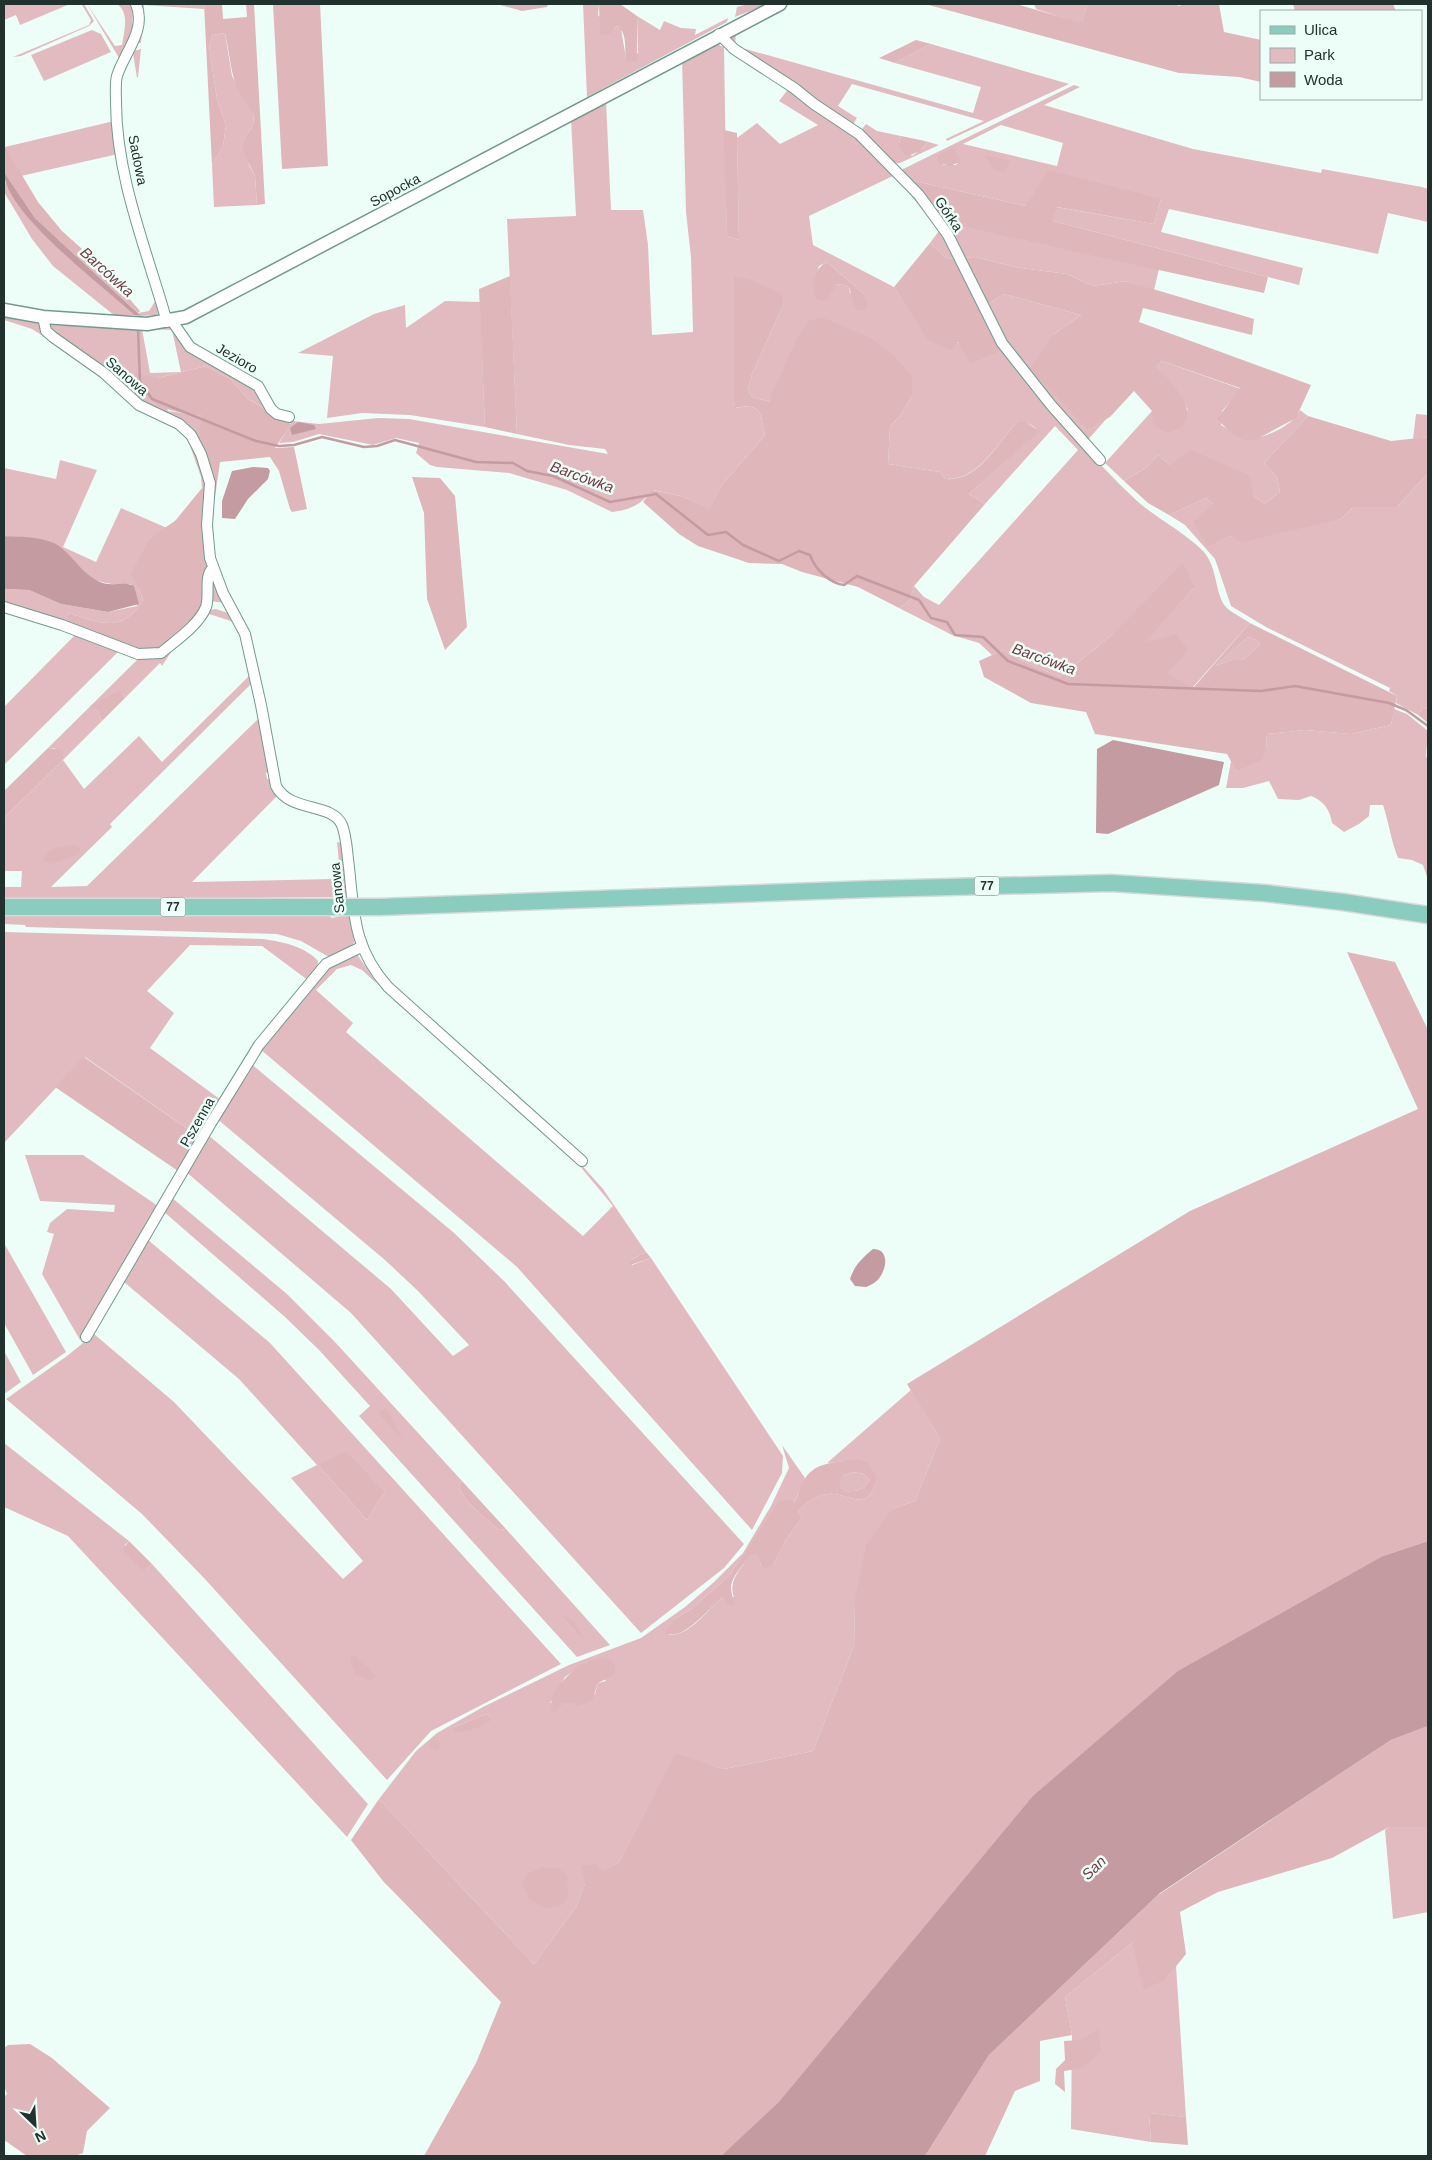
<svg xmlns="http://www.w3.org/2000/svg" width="1432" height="2160" font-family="Arial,sans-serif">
	<rect width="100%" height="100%" fill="#edfef9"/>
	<path fill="#e1bbbf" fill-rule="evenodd" d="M4,4H70L20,25L16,15L4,20Z
		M84,4L94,21L89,26L21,56L13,57L89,25L91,20L82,5Z
		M87,4L115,46L122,45C124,31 130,13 117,4H133L132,34L119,58Z
		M141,4H204V9L144,5L141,43H136Z
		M583,4H599L598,15L613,30L617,26L621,29L626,58L638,53L637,16L660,30L664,21L681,28L696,29L695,35L728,18L727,22L587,97Z
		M748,4H768L735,17L737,7Z
		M1034,4H1087L1082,24L1036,9Z
		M92,30L101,34L111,52L44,81L31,55Z
		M736,32L735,46L973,113L981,87L895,63L931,44L1069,84L947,141L946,139L984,121L852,84L838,106L857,118L851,127L796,86L734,47L730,39Z
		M225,33L232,76L254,114L253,125L243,140L249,165L255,176L257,205L214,207L212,165L223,147L226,125L217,99L209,46L213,35Z
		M716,44L724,47L727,236L739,240L737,138L757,123L780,144L818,125L779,101L789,88L862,140L935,219L931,221L895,175L809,216L813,245L894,287L928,339L1004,349C1046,401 1087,454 1136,500C1157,519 1183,531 1203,551C1219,568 1214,597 1228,609C1234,614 1243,618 1250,623L1193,687L1166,674L1143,643L1195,587L1112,635L1060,677L1022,661L1003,650L992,655L979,643L952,635L899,608L910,600L914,586L924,597L939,605L1078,450L1055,426L985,504L969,494L1039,431C1033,425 1026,422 1017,422C997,444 978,481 945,479L940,472L888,464L890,426L899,417L912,396L771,402L752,397L748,390L752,374L784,303L734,277V403L736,408L748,406L757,409L761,416L765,435L721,486L710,510L681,496L653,490C641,504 631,510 612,512L567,490L509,473L437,467L430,465L416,453L419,443L396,438L373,445L319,434L293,442L279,443L291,423L284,420L319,424L378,418L409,419L608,454L605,449L569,445L517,434L507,219L576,216L571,119L606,101L611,210H643L648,245L652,335L693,332L691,257L686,212L682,58ZM827,262L864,294L850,293L849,287L842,284L836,285L831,291L816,276L819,266Z
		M141,49L138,77L137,78L133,53L134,51Z
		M1074,85L1080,87L1044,105L1193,149L1321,173L1322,169L1422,187L1428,189V222L1388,213L1378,254L1169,209L1161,232L1303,268L1299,285L1053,221L1056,207L1154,224L1161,199L1026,206L910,180L901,170ZM1001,125L1063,143L1057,166L963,144ZM954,148L961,159L956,165H943Z
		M114,121L118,154L21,176L5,147Z
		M866,124L877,131L901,136L899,143L912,156L923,148L927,143L925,141L939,145L900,163L893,164L859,133Z
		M4,180C35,237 89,271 134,315H120L119,318L115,316L53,266L32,239L4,192Z
		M944,223L1159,269L1154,290L1126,281L1093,286L1067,274L1015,267L975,257L962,258Z
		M941,228L958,258L947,259L930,243Z
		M1004,294L1081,315L1053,335L1087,428L1108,417L1086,442L1013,352L985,306Z
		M157,298L160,311L156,315L141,316L138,313L149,311Z
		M445,301L480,302L485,427L410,415L362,413L327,418L333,356L298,353L374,314L405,305L406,328Z
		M4,317L39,324L60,347L32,329L4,320Z
		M49,325L142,329L150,373L181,372L172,330L147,329L168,326L253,385L269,411L248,399L230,379L206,366L158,378L168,411L203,416L198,443L149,409L50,331Z
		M1162,361L1241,389L1222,411L1221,425L1246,440C1264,438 1292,427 1300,410L1308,416L1264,463L1277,477L1280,492L1264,504L1253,495L1170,465L1158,455L1146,468L1124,481L1105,463L1152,411V418L1188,410L1180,395L1157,366Z
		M1416,414L1428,415V437L1413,439Z
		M192,442L208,486L202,488L201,477L189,443Z
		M60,460L97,470L63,547L96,562L121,508L167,528L151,537L139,588L143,600C123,634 100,623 68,613L65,624L4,604V589L29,590L61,604L108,612L137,606L131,584C112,585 95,584 81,570C74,564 70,555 63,549C50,539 20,537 4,536V468L56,479Z
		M1428,473V709L1423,708L1418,715L1396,703L1397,696L1389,691L1390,688L1266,627L1231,606L1215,559L1185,525L1169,515L1206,498L1213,504L1207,545L1232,536L1341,519L1353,507H1397Z
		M211,575L226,603L209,601Z
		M216,609L231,614L241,635L234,622L206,613L210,610Z
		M32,619C62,627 91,638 120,650L4,765V707L77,633L30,621Z
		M1248,637L1257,640L1260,645L1243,660H1232L1215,666Z
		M175,646L162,666L160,663L125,698L122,693L91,706L98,711L102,721L63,760L84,789L139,736L162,762L250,675L252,683L110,824L112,827L51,887L87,886L258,719L254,697L270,771L266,773L267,779H271L279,794L192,882L333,879L340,873L337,842L344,844L355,941L351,947L329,957L301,941L277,934L26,927L25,925L4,924V914H327L332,918L346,915L343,897L4,900V887H21L22,871H5L4,879V818L63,760L55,748H48L140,657Z
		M1394,709L1407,714L1428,731L1426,756L1428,761V880L1423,865L1412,860L1398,858C1391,841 1389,823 1383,805H1370L1369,816L1359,824L1344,832L1332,823C1330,810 1324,801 1311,796L1299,800L1278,799L1269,781L1243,788H1226L1231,761L1236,771L1266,750L1267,734L1305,730L1351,734L1391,725Z
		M4,932L263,939C282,942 305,946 318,961C319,980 279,1017 266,1032C258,1042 251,1053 243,1064L271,1023L309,981L262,946L190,945L147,991L174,1013L150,1048L221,1100L92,1326L80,1340L42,1274L54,1234L47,1232L50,1223L67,1209L114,1212L115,1205L40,1201L25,1155H83L158,1206L198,1136L85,1057L4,1143Z
		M357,954L377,984L362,970L351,965L337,969L316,990L353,1023L346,1032L583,1236L613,1206L569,1153L570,1152L603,1189L646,1252L631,1260L632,1265L651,1258L783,1456L782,1473L752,1530L517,1267L260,1049L320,976L330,967Z
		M249,1062L453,1232L504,1281L744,1544L724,1568L641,1633L351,1313L185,1171L207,1134L391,1289L453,1356L469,1345L418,1291L385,1260L216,1118Z
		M171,1197L287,1294L335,1342L462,1481L459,1486C462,1501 487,1519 499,1530L506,1529L610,1645L577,1657L359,1416L370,1406L320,1351L285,1317L163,1211Z
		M147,1239L270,1343L561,1664L431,1731L387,1780L204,1578L142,1514L6,1399L67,1356L94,1334L174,1402L343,1579L363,1561L291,1478L317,1465L239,1379L124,1282ZM318,1465L385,1493C377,1500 374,1511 367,1520Z
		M4,1243L66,1352L33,1375L4,1323Z
		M4,1351L21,1382L4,1394Z
		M911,1390L940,1439L915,1501L892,1509L854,1604L855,1643L813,1751L724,1769L675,1754L619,1862L585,1884L576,1907L534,1964L379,1799L416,1751L437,1733L483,1707L569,1665L641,1638L685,1607L713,1583L743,1553L771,1506L789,1468L782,1445L805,1478L794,1503L779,1502L728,1577L690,1610L676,1618L669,1635C690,1636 707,1610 723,1597H734C727,1580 743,1566 753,1552L757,1554L761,1565L774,1564L785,1541L802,1518L798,1511C807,1503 815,1495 828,1494C846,1491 868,1516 877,1479L847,1461L827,1463ZM586,1662L606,1681L598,1683L595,1694L574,1703H550L565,1677ZM486,1714L490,1717L488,1722L472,1730L454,1727Z
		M4,1443L129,1541L125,1545L146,1570L152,1564L368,1804L347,1837L68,1536L4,1507Z
		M853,1472L864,1474L869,1480C865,1490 855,1492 845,1491L841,1487L839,1480L844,1475Z
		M1389,1827H1428V1912L1393,1919L1385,1830Z
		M1132,1943L1165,1980L1176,1966L1186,2117L1149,2113L1151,2142L1071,2129L1072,2035L1065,1997Z"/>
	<path fill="#dfb6ba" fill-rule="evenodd" d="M204,4H222L223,19L247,17L246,4H254L265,204L257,205L255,176L244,154L243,140L253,125L254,114C229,83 233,69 225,33L213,35L209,46L217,99L226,125L223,147L212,165Z
		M273,4H320L328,166L282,169Z
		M497,4H548L547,7L522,11Z
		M599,4H620L637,16V61L627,62C623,51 629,34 617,26L609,34L600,36Z
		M925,4H1016L1082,23L1087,4H1176L1179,6L1183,4H1219L1224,32L1261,40V82L1239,77L1179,73Z
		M1293,4H1393L1396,11H1295Z
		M916,40L931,44L895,63L879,58Z
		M724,130L737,133L739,240L727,236Z
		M901,136L925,141L927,143L920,151L908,156L901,151L899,143Z
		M4,145L38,202L62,231L100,265L140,311L138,313L35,218L4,172Z
		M954,147L961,159L960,162L950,166L939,163L937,156Z
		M985,155L1010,161L1004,172L993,169Z
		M1048,170L1161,199L1154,224L1057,207L1053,221L1268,277L1264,293L944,223L910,180L1026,206Z
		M930,243L947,259L975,257L1015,267L1067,274L1093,286L1126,281L1254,319L1252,335L1143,308L1139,322L1311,385L1296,418L1257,439L1246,441L1232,434L1217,419L1240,388L1162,361L1157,366C1173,386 1210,419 1168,433C1156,428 1151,424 1152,411L1134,391L1110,417L1087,429L1030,369L1053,335L1081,315L1004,294L985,306L1004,349L970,364L958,342L951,350L928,340L894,287Z
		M827,262L864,294L868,303L866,310H856L849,287L842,284L836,285L828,298L823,301L816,299C810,286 814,268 827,262Z
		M510,276L517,434L485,427L479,289Z
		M734,276L751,280L780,293L784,303L752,374L748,390L752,397L771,402V396L797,338L809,321L823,318L871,338L894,356L912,376V396L899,417L890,426L888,464L940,472L945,479C978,482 997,444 1017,422H1025L1040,431L969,494L985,504L914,586L910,600L899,608L858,587L802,572L782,564L749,563L698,546L679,534L643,502L652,490L681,496L710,509L721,486L765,435L761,416L757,409L748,406L735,408L734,402Z
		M206,366L230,379L248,399L291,424L275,448L294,447L307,509L292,512L290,509L279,471L270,457L220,462L215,497L210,475L198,443L202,416C168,411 152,409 133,378L136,374L158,378Z
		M1308,416L1391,441L1428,437V473L1397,507H1353L1341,519L1241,542L1232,536L1207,546L1194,522L1213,504L1206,498L1169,515L1148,503L1124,481L1146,468L1158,455L1170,465L1190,450L1249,475L1253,495L1264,504L1280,492L1277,477L1264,463Z
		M412,477L440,478L455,496L467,627L445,650L427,599L424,513Z
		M208,486V566L204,604L200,612L163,649L141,652L65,624L68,613C100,623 123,634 143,600L139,588L130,575L151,537L175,521L202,488Z
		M1183,563L1195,587L1144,643L1176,634L1188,650L1167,674L1194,687L1250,623L1397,696L1391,725L1351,734L1305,730L1267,734L1266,750L1262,760L1236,771L1227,754L1095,734L1086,712L1031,703L984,677L979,661L1003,650L1022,661L1060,677L1112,635ZM1248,637L1257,640L1260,645L1243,660H1232L1215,666Z
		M117,692L122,693L125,698L102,721L98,711L90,706Z
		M1423,708L1428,709V723L1418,715Z
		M48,748L60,749L63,753V760L4,818V791Z
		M73,845L80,848L79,854L51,864L43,861L47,852L56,848Z
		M1347,952L1395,962L1428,1030V1541L1383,1556L721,2156H424L476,2063L501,2002L383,1881L351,1840L379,1799L534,1964L576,1907L585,1884L581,1866L596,1864L604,1871L619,1862L675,1753L724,1769L813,1751L855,1643L854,1604L866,1545L892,1509L915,1501L940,1439L907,1384L1190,1211L1418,1109Z
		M84,1057L198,1136L178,1171L55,1087Z
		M646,1252L651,1258L630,1265L631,1260Z
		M386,1408L403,1440L378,1413Z
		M346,1451L385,1493C377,1500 374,1511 367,1520L318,1465Z
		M858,1459L867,1462L877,1479C868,1516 846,1491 828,1494C815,1495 807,1503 798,1511L802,1518L785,1541L774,1564L765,1569L761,1565L757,1555L753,1553C746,1562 731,1576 731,1588C731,1594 734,1598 733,1605L726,1604L723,1597C710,1607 680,1645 665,1632L676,1618L690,1610L728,1577L779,1501L792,1500L794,1503C799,1495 800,1484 806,1477C819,1460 839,1463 858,1459ZM853,1472L864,1474L869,1480C865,1490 855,1492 845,1491L841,1487L840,1480L844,1475Z
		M462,1481L506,1529L499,1530C487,1519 462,1501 459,1486Z
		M129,1541L152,1564L146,1570L139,1568L123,1549Z
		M561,1614L575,1622L584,1640Z
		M354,1655L369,1668L376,1678L369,1680L355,1675L350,1658Z
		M600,1658L609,1659L615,1666L614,1675L598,1683L592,1701L577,1706L574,1703H563L554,1713C542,1698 571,1670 584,1663C589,1661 595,1660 600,1658Z
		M486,1714L490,1717V1721C480,1728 466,1734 453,1731L454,1727Z
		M1428,1726V1827H1389L1332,1858L1218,1892L1180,1912L1186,1954L1165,1980L1144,1989L1132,1943L1065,1997L1072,2035L1040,2041V2081L1015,2091L985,2156H925L989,2055L1158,1895L1391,1740Z
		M429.5 1745a5.5 5.5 0 1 1 11 0a5.5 5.5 0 1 1-11 0Z
		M541,1868H558L567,1875L568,1896L562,1905L545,1908L529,1899L521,1883L527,1874Z
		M1098,2029L1101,2051L1083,2068L1064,2071L1065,2092L1055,2084L1056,2069L1065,2060L1064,2041L1081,2040Z
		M30,2044L52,2058L110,2108L87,2131L83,2153L75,2156H27L4,2140V2097L7,2094L4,2086V2048L8,2045Z
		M1149,2113L1186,2117L1188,2145L1151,2142Z"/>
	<path fill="#c49ba0" d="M4,172L35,218L141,316L134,315C104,286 4,213 4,172Z
		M298,422L314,425L316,429L292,435L290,428Z
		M253,467L268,468L270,471L268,479L248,499L235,519L222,518V501L232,471Z
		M4,536C22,537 49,536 63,549C76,561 83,574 100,582C111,587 124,581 134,586L139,604L108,612L61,604L29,590L4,589Z
		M1113,740L1224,762L1219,785L1108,834L1096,833L1097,749Z
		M873,1249C889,1249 887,1267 880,1277C877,1282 871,1285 866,1287L855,1286L850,1279C854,1266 863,1257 873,1249Z
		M1428,1541V1726L1391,1740L1160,1893L989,2055L925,2156H721L779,2102L1033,1796L1178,1671L1383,1556Z"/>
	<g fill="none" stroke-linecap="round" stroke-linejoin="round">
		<path stroke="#c49ba0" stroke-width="2.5" d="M138,328L140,382L152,399L256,441L279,446L294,445L322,437L364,447L377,446L395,440L476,462L513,463L527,471L553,476L610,502L656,494L708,535L726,532L743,545L779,561L799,551L810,555C815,569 829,583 844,585L857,576L919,600L931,618L947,622L955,635L983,637L1008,661L1068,684L1261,691L1295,686L1389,703L1406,710L1428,726"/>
		<defs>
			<path id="minor" d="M136,4C147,30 124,53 117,76C115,83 116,95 116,102C116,177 147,251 167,322
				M719,34L734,49L794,88L814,104L859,134L919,195L948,235L1002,343L1051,405L1100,460
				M43,317L46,331L53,337L104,373L139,405L179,424L191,435L201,454L210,483L207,525L210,558L223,593L245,634L261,705L276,786C290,813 332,802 342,825C347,838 347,854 349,867C354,915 354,949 388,987L582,1161
				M172,321L190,347L258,386L271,409L277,414L289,417
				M4,607L62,625L138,654L161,653C175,641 199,625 206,607C210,596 204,577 212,569
				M86,1337L211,1123L259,1045L326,964L361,947"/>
			<path id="tertiary" d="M4,310L43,317L147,324L186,317L780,4"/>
			<path id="primary" d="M4,907H342
				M380,907L872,889L1111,883L1264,893L1343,902L1428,915"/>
		</defs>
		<use href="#minor" stroke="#719a8e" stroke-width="12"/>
		<use href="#tertiary" stroke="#719a8e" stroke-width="15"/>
		<use href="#primary" stroke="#d7dad9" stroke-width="19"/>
		<use href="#minor" stroke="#fff" stroke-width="10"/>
		<use href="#tertiary" stroke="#fff" stroke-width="12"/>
		<use href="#primary" stroke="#8accbe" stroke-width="16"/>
		<defs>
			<path id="primary-bridge" d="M342,907H380"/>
		</defs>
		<use href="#primary-bridge" stroke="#d7dad9" stroke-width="19" stroke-linecap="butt"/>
		<use href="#primary-bridge" stroke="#8accbe" stroke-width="16"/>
	</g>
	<g text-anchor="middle" stroke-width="5" stroke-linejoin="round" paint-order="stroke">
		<g fill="#edfef9" stroke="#5e6f6b" stroke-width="1">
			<rect x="974.5" y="876.5" width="25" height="19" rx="4"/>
			<rect x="160.5" y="897.5" width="25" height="19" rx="4"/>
		</g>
		<g font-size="12" font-weight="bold" fill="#21322e">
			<text x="987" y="890">77</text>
			<text x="173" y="911">77</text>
		</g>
		<g font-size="14" fill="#21322e" stroke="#edfef9">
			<text transform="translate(138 160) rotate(79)" y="5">Sadowa</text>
			<text transform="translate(395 190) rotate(-28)" y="5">Sopocka</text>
			<text transform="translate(949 214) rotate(56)" y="5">Górka</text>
			<text transform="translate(237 358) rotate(30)" y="5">Jezioro</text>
			<text transform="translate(127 376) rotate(41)" y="5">Sanowa</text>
			<text transform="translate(337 888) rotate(-96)" y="5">Sanowa</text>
			<text transform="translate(197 1122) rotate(-60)" y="5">Pszenna</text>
		</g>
		<g font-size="15" font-style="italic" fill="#723b43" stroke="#edfef9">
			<text transform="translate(107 272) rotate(42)" y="5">Barcówka</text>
			<text transform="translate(582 477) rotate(20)" y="5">Barcówka</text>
			<text transform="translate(1044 659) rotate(20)" y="5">Barcówka</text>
			<text transform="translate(1094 1868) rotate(-44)" y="5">San</text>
		</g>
	</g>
	<rect width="1432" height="2160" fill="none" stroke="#21322e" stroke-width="10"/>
	<rect x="1260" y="10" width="162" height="90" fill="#edfef9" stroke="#9baca8"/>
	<rect x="1270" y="26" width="25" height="8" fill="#8accbe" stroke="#9baca8"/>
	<text x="1304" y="35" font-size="15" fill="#21322e">Ulica</text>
	<rect x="1270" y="48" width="25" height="15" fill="#e1bbbf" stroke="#9baca8"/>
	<text x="1304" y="60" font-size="15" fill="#21322e">Park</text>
	<rect x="1270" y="72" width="25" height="15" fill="#c49ba0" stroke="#9baca8"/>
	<text x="1304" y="85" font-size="15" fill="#21322e">Woda</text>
	<g transform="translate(35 2125) rotate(155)" stroke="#edfef9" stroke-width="4" paint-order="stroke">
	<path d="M0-4L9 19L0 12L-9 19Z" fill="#21322e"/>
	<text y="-8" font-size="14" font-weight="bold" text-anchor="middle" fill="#21322e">N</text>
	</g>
</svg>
